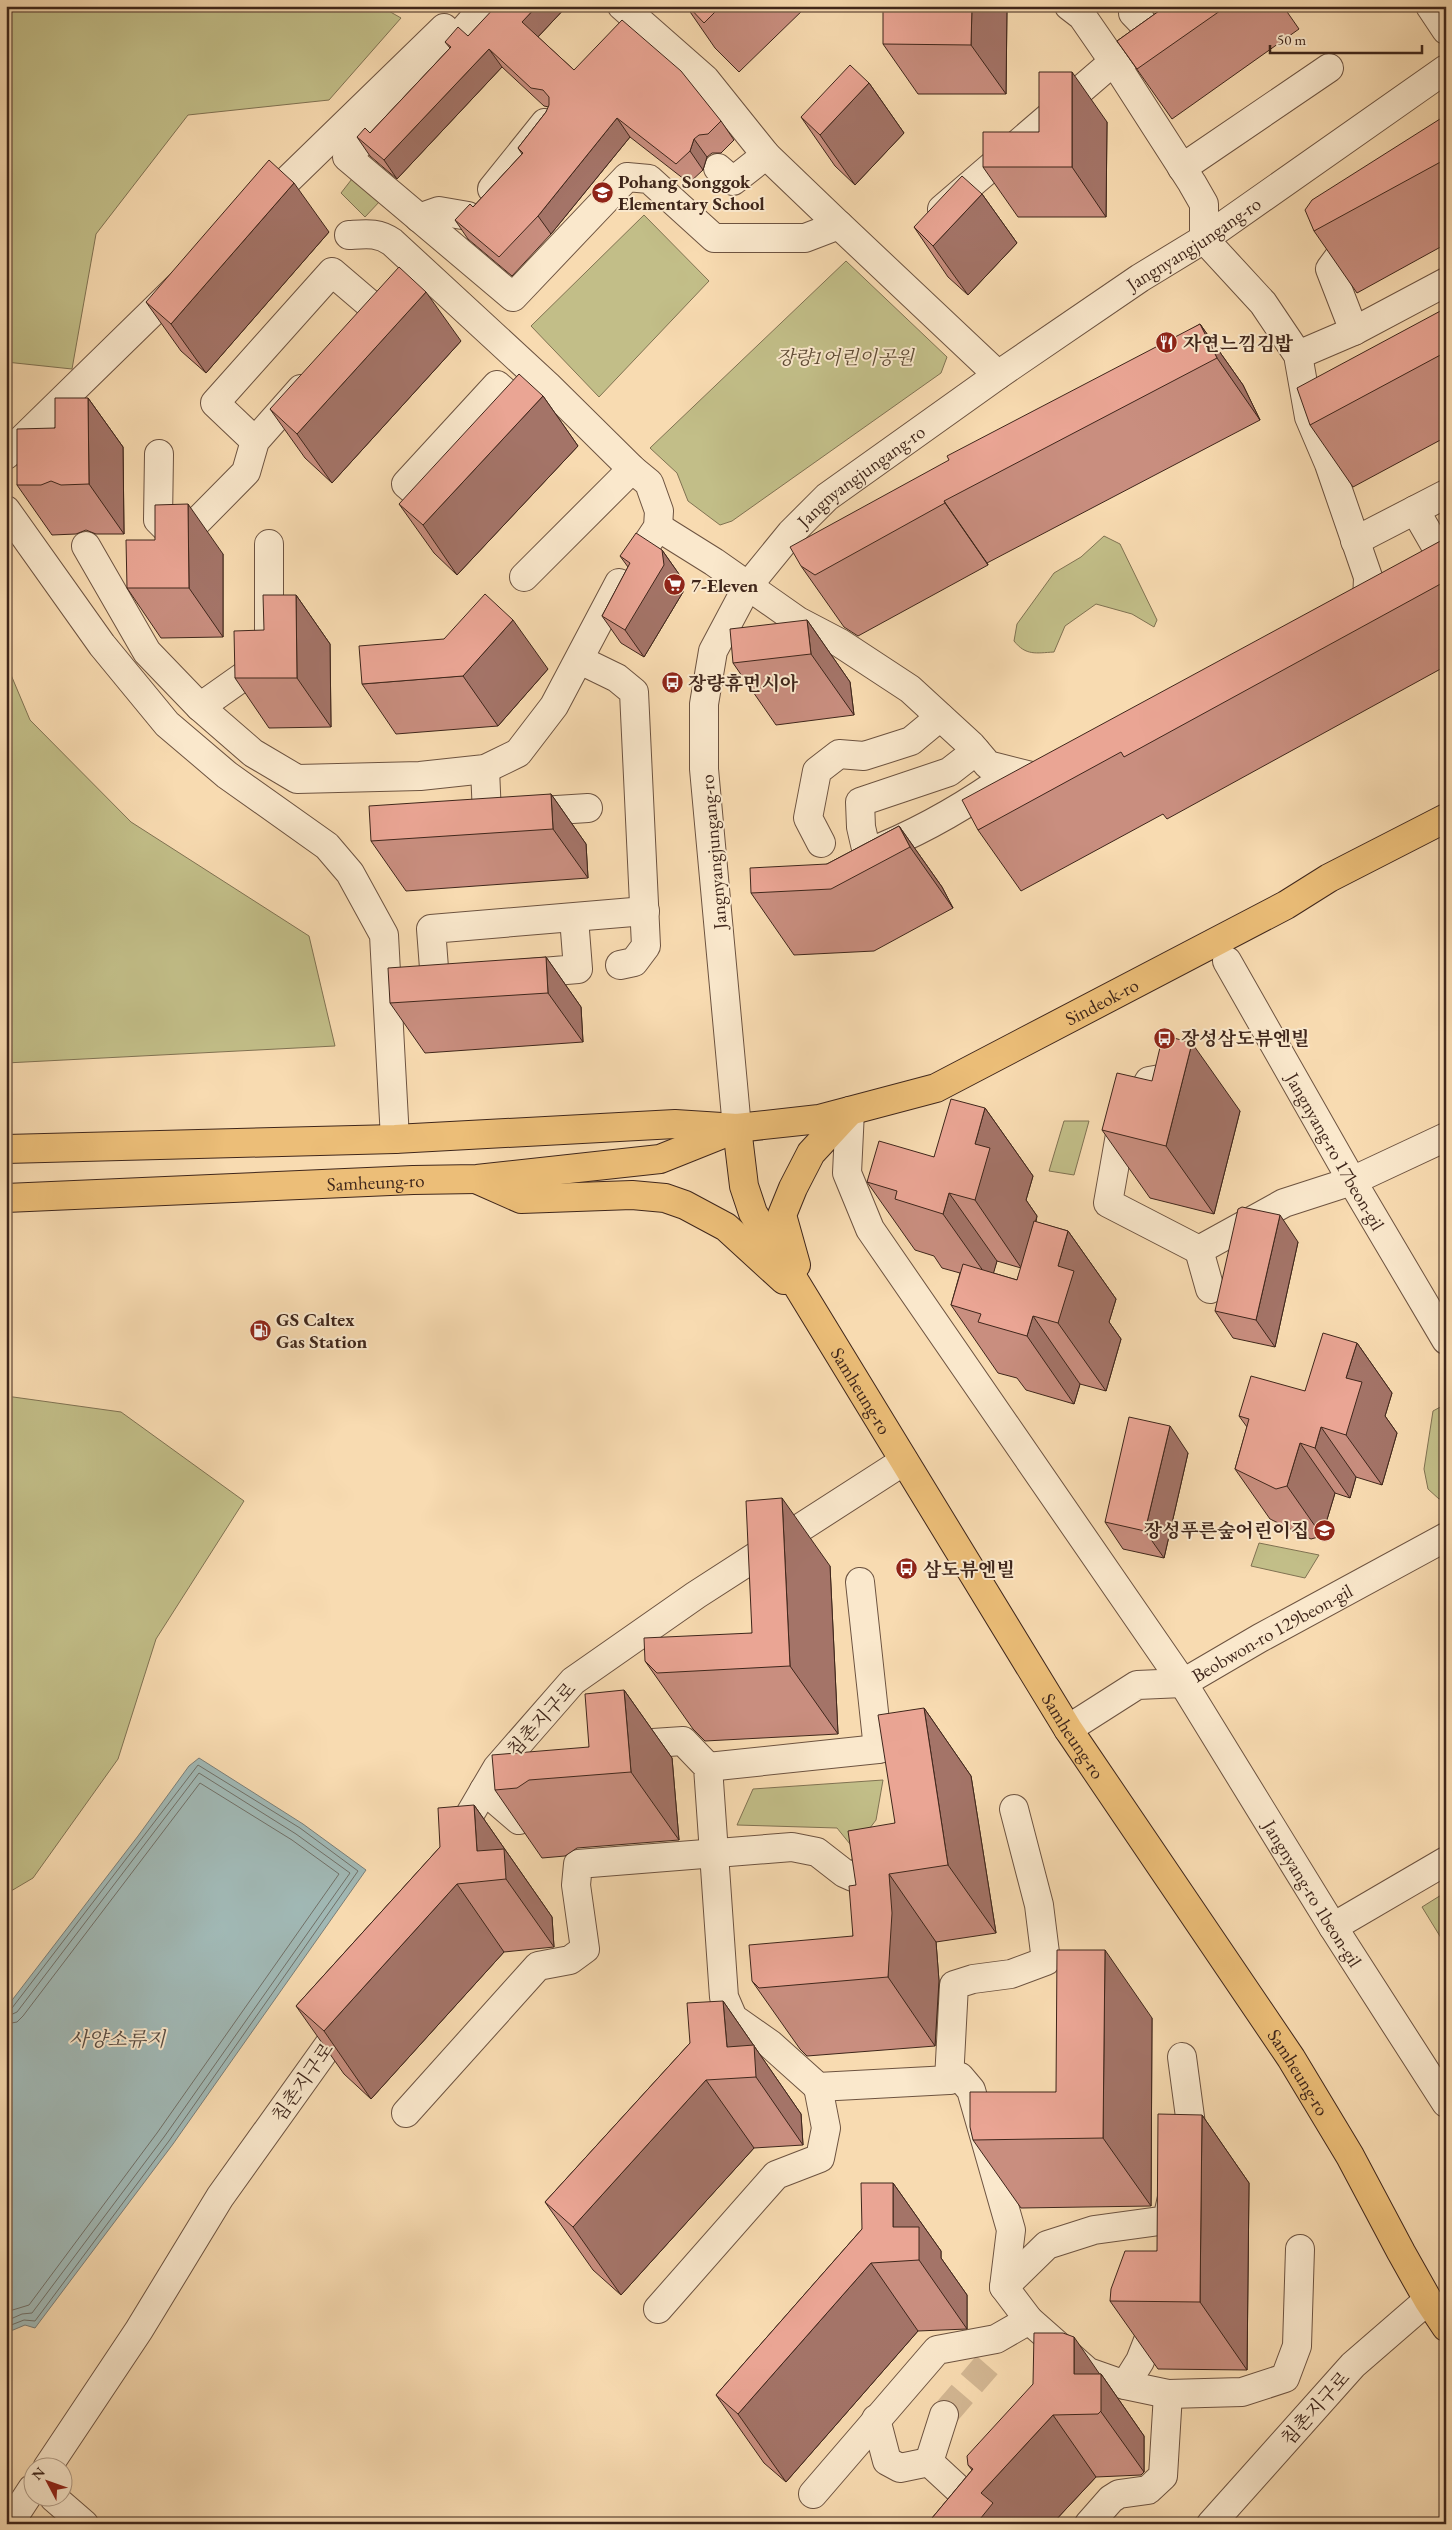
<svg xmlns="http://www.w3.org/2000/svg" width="1452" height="2530" font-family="'EB Garamond','Noto Serif KR',serif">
	<rect width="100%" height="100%" fill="#f8dbb1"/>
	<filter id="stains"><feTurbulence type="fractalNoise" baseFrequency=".004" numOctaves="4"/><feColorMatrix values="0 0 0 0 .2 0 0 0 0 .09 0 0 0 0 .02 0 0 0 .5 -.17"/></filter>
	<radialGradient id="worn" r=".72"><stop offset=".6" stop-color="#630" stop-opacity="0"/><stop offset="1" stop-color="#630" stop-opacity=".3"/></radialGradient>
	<path fill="#c2be88" stroke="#807252" d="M6,6H380L401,18L329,100L188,115L96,234L72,369L6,362Z
		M355,175L381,200L365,217L341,193Z
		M644,215L709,281L599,397L531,326Z
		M846,261L947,357L941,373L732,521L720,525L688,501L677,473L650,448Z
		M1104,536L1120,544L1157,620L1154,627L1132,614L1096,604L1065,626L1054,652C1036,653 1026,656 1014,641L1017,624L1054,573L1081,557Z
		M6,663L30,720L131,822L309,936L335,1046L6,1063Z
		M1064,1121H1089L1074,1175L1049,1171Z
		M6,1396L121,1412L244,1501L156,1639L118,1759L33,1878L6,1894Z
		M1444,1405L1446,1407V1497L1439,1499L1428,1489L1424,1469L1433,1411Z
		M1259,1543L1319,1555L1305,1578L1251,1566Z
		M883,1780L876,1820L854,1849L837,1828L737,1825L753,1789Z
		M1446,1892V1946L1422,1907Z"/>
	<path fill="#a1b9b6" stroke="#7a7e78" d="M199,1758L303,1824L366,1870L173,2144L35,2328L25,2325L6,2333V2008L138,1836L189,1766Z"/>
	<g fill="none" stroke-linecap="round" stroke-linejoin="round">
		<path stroke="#707068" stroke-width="1" d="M6,2010L12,2008L198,1765L300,1828L358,1871L169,2141L35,2321L24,2320L6,2327
			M6,2017L17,2012L199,1773L296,1834L350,1873L164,2137L32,2313L22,2314L6,2321
			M6,2024L17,2022L23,2016L200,1783L292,1840L339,1874L157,2133L29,2305L6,2312"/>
		<path stroke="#d3b793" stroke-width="28" stroke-dasharray="28 14" stroke-linecap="butt" d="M944,2415L987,2365"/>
		<defs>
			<g id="minor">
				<path d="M485,6L412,89L347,157L513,297L627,177L649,179L714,238H805L839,225L998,375"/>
				<path d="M622,6L705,79L766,155L839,225"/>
				<path d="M1069,6L1082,16L1120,71L1192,183L1204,204V239L1263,303L1298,355L1309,417L1329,464L1368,577L1367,604L1355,611"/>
				<path d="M1140,6L1133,13L1160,41"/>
				<path d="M1430,6L1446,30"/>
				<path d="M718,168L733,181L766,155"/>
				<path d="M1182,168L1329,68"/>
				<path d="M492,189L545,123"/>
				<path d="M263,204L444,28"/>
				<path d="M942,209L1113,62L1131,55"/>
				<path d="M419,218L439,211L468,216"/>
				<path d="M349,235C366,234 378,232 392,242L547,385L632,469L649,483L659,511L658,527L648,542"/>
				<path d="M1354,331L1330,269L1344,250L1364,238"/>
				<path d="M1298,355L1354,331L1446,282"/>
				<path d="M255,441L215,403L332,272L373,307"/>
				<path d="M159,454L158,520L174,536"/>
				<path d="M6,455L180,285"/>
				<path d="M6,510L102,645L167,724L227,775L327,846L350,873L384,935L395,1139"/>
				<path d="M1415,510L1446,564"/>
				<path d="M440,513L406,484L497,385L532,415"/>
				<path d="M658,527L714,562L798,621L840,643L910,689L971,745L988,765L1051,781"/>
				<path d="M1355,541L1446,494"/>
				<path d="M86,546L147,652L200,707L253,753L297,779L420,776L485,769L518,753L554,706L619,583"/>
				<path d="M172,547L246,472L255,441L301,389"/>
				<path d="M524,577L632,469"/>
				<path d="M580,660L617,678L634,692L646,946L634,962L620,965"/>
				<path d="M200,707L251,671L269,640V544"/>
				<path d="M976,751L949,772L860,802L861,827L867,853C914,835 955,812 996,784"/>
				<path d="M485,769L487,815"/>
				<path d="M525,812L588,808"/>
				<path d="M821,843L808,818L817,771L839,754L864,756L911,741L940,717"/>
				<path id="s1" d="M1227,961L1352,1181L1446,1340"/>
				<path d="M519,974L578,969L574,918"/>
				<path d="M456,979L435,981L431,929L645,911"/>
				<path d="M1189,1074L1149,1081L1121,1129L1108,1203L1199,1250L1284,1203L1352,1181L1446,1137"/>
				<path id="s2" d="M850,1111L847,1173L870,1229L1183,1683L1333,1927L1446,2103"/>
				<path id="s3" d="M737,1128L704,769V704L713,651L747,587L791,533L827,497L998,375L1140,278L1204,239L1446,69"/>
				<path d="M1199,1250L1210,1289"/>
				<path d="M860,1582L878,1749L895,1746L906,1768"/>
				<path id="s4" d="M1068,1729L1137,1685L1183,1683L1260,1638L1446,1537"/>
				<path d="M623,1745L683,1741L708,1767L724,1997L733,2018L770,2044L818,2087L949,2080L960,2077L971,2090L1011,2230L1004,2287L1029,2320L1088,2372L1125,2385L1168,2394L1242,2392L1285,2378L1297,2346L1300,2249"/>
				<path d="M708,1767L878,1749"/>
				<path d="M484,1790L519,1820"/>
				<path d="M456,1838L497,1768L573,1681L696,1595L904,1461"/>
				<path d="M1333,1927L1446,1861"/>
				<path d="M1182,2057L1192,2132L1186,2151"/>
				<path d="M949,2080L954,1985L973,1979L1011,1974L1046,1961L1039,1905L1014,1809"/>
				<path d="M406,2113L538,1966L570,1960L585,1949L576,1885L578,1864L792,1847L817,1852L844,1873L853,1877L858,1875L880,1848"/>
				<path d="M1004,2287L1047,2245L1094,2230L1167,2220L1173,2193"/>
				<path d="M658,2309L776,2175L820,2158L826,2128L818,2087"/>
				<path d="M1125,2385L1140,2361L1158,2315"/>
				<path d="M876,2419L887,2461L900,2468L929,2462L996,2524"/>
				<path d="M929,2462L944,2415"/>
				<path d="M47,2468L139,2330L220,2197L348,2018"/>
				<path d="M813,2494L937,2350L996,2339L1029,2320"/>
				<path d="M54,2498L84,2524"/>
				<path d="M9,2524L32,2489"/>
				<path d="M1089,2524L1111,2499L1119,2494L1148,2490L1163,2476L1168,2394"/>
				<path d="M1211,2524L1353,2365L1428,2300"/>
			</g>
			<g id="major">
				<path id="s5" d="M737,1128L744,1186L753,1213L1068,1729L1291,2058L1350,2156L1401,2252L1428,2300L1446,2327"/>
				<path id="s6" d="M6,1149L395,1139L675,1124L737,1128L819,1119L936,1088L1286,905L1329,878L1446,818"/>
				<path d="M478,1180L521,1199L632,1195L665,1198L685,1205L726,1227L784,1280"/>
				<path id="s7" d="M6,1198L413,1180L477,1179L660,1159L730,1131"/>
				<path d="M796,1265L782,1215L793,1188L811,1153L850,1111"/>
			</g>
		</defs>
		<use href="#minor" stroke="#6d5340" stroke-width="30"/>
		<use href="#major" stroke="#3f261b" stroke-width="30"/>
		<use href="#minor" stroke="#fae8cc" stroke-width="28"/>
		<use href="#major" stroke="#ecbe78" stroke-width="28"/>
	</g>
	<path fill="#c98e7f" stroke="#3f261b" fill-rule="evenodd" d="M495,6H567L538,37L574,70L721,121L734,140L721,153H712L707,157L703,170L689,183L630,137L551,234L512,276L468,239L455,220L473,207L522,154L518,148L546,112L549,107L544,106L502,67L397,179L370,156L357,137L370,133L450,48L445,42L468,36L496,7Z
		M686,6H807L739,72L715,48Z
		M939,6H1007L1006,94H918L883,44L939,9Z
		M1166,6H1283L1299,29L1172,119L1117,41Z
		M869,83L904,133L855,185L835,166L801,117Z
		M1107,122L1106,217H1018L983,167L1039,132Z
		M1446,127V244L1357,293L1314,231Z
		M982,194L1017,243L968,295L948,277L914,227Z
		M329,232L206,373L181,351L146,302Z
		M1446,308V437L1353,487L1310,425Z
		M1200,324L1243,385L1260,420L987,563L988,565L858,636L844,627L801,566Z
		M461,341L332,483L305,458L270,409Z
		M543,396L578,446L457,575L434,553L399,504Z
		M88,398L123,447L124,534H96L86,530L76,534L52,535L17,485L55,428Z
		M1446,538V666L1167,819L1163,814L1021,891L978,830Z
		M662,550L681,577L683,592L644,657L621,643L602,616L628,567L620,556Z
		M223,554V637L161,638L127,588Z
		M296,595L330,644L331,727L269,728L235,678L264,630Z
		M807,620L850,682L854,715L776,725L733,663Z
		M548,669L498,726L396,734L362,684Z
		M551,794L586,844L588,878L406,891L371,841Z
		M899,826L942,887L953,908L874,951L794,955L751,893L827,864Z
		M546,957L581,1007L583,1042L425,1053L390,1003Z
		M985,1108L1033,1176L1026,1200L1037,1216L1036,1222L1068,1231L1116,1299L1109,1322L1121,1339L1106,1391L1080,1384L1074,1404L1026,1390L1017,1378L998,1373L951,1305L960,1273L942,1268L934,1256L915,1250L867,1182L934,1157ZM997,1261L1021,1268L1017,1280L993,1273Z
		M1240,1111L1214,1214L1150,1198L1102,1130Z
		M1298,1242L1275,1347L1233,1338L1215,1311Z
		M1357,1343L1392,1393L1385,1416L1397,1433L1382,1485L1356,1477L1350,1498L1335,1493L1322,1536L1311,1539L1270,1519L1235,1469L1247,1427L1239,1416L1305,1391Z
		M1188,1453L1164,1558L1123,1549L1105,1522Z
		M830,1566L838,1734L705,1741L693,1729L645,1661L752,1633Z
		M624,1690L672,1758L679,1840L577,1848L565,1856L542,1858L495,1790L589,1747Z
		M924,1708L971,1776L996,1933L936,1942L939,1981L935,2046L807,2056L800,2049L752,1981L853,1936L856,1885L895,1823Z
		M474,1805L552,1917L554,1947L504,1952L371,2099L344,2074L296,2006L440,1847Z
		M723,2001L801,2114L803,2145L754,2148L621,2295L593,2270L545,2202L690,2043Z
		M1152,2018L1151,2206L1021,2208L973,2140L1056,2092Z
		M1202,2115L1249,2183L1247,2370L1158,2369L1110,2301L1157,2251Z
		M893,2183L941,2251V2258L967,2295V2329L918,2331L786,2482L764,2463L716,2395L862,2229Z
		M1100,2374H1101L1144,2436V2472L1141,2475L1096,2477L1052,2524H927L972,2470L968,2465Z"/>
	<path fill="#a47468" stroke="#3f261b" d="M537,6H567L535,40L522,22Z
		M972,6H1007L1006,94L971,45Z
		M489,49L502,67L397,179L384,160Z
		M1072,72L1107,122L1106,217L1072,167Z
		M869,83L904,133L855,185L820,135Z
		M617,118L630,137L551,234L538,216Z
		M694,139L707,157L703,170L690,151Z
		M294,183L329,232L206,373L171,324Z
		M982,194L1017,243L968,295L933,246Z
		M426,292L461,341L332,483L297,434Z
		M1200,324L1243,385L1260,420L1217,358Z
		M543,396L578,446L457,575L423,525Z
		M88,398L123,447L124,534L89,484Z
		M944,501L987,563L988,565L945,503Z
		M188,504L223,554V637L189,588Z
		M662,550L681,577L683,592L644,657L625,630Z
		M296,595L330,644L331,727L297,678Z
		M513,620L548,669L498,726L463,676Z
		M807,620L850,682L854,715L811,654Z
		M551,794L586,844L588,878L553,829Z
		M899,826L942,887L953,908L910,847Z
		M546,957L581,1007L583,1042L548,993Z
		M1192,1043L1240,1111L1214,1214L1166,1146Z
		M985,1108L1033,1176L1026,1200L1037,1216L1022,1269L975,1200V1144Z
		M949,1193L997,1261L991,1282L943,1214Z
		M1280,1215L1298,1242L1275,1347L1256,1320Z
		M1068,1231L1116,1299L1109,1322L1121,1339L1106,1391L1058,1323V1266Z
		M1033,1316L1080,1384L1074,1404L1027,1336Z
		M1357,1343L1392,1393L1385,1416L1397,1433L1382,1485L1346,1435V1378Z
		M1170,1426L1188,1453L1164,1558L1145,1531Z
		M1321,1427L1356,1477L1350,1498L1315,1448Z
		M1300,1443L1335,1493L1322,1536L1287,1486Z
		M782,1498L830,1566L838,1734L790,1666Z
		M624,1690L672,1758L679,1840L631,1772Z
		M924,1708L971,1776L996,1933L948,1865Z
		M474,1805L552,1917L554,1947L506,1879L477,1851Z
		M889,1874L936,1942L939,1981L935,2046L888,1977Z
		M457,1884L504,1952L371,2099L324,2031Z
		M1105,1950L1152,2018L1151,2206L1103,2138Z
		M723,2001L801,2114L803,2145L756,2077L727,2047Z
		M706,2080L754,2148L621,2295L573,2227Z
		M1202,2115L1249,2183L1247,2370L1200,2302Z
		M893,2183L941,2251V2258L967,2295V2329L919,2260L893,2227Z
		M871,2263L918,2331L786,2482L738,2414Z
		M1074,2337L1101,2376V2374L1144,2436V2472L1074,2374Z
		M1053,2415L1096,2477L1052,2524H976L981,2493Z"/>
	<path fill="#eaa594" stroke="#3f261b" d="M496,6H537L522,22L574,70L622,20L681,71L721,121L708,134L699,135L694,139L690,151L676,164L617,118L538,216L499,257L455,220L470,204L473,207L523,153L518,148L546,112L549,105V97L543,90L531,88L489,49L384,160L357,137L365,128L370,133L451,47L445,42L458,27L468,36Z
		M688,6H721L704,23Z
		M939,6H972L971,45L883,44V9H939Z
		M1166,6H1227L1137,69L1117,41Z
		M850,65L869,83L820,135L801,117Z
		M1039,72H1072V167H983V132H1039Z
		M1440,119L1446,130V159L1314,231L1305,210L1312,200Z
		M269,160L294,183L171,324L146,302Z
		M962,176L982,194L933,246L914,227Z
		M399,267L426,292L297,434L270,409Z
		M1446,308V352L1310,425L1297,388Z
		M1200,324L1217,358L944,501L945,503L815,575L801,566L790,547L949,460L947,456Z
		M519,374L543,396L423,525L399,504Z
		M55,398H88L89,484L61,485L51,481L41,485H17V429L55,428Z
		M188,504L189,588H127L126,540H155V505Z
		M636,533L662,550L664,565L625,630L602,616L630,563L620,556Z
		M1446,538V581L1124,757L1121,752L978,830L962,800Z
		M485,594L513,620L463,676L362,684L359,646L444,639Z
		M263,595H296L297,678H235L234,631L264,630Z
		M807,620L811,654L733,663L730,629Z
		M551,794L553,829L371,841L369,806Z
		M899,826L910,847L831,889L751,893L750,868L827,864Z
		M546,957L548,993L390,1003L388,968Z
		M1163,1035L1192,1043L1166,1146L1102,1130L1117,1073L1152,1081Z
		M951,1099L985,1108L975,1144L990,1148L975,1200L949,1193L943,1214L895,1199L897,1191L867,1182L879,1141L934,1157Z
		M1242,1207L1280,1215L1256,1320L1215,1311L1238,1209Z
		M1034,1221L1068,1231L1058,1266L1074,1271L1058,1323L1033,1316L1027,1336L978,1322L981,1314L951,1305L963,1264L1017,1280Z
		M1323,1333L1357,1343L1346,1378L1362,1382L1346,1435L1321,1427L1315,1448L1300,1443L1287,1486L1276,1489L1235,1469L1249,1419L1239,1416L1251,1376L1305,1391Z
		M1129,1417L1170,1426L1145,1531L1105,1522Z
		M782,1498L790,1666L657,1673L645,1661L644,1638L752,1633L746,1501Z
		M624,1690L631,1772L529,1780L517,1788L495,1790L492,1755L589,1747L585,1694Z
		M924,1708L948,1865L889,1874L892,1913L888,1977L759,1988L752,1981L749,1945L853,1936L849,1886L856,1885L848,1831L895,1823L878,1715Z
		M474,1805L477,1851L504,1849L506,1879L457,1884L324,2031L296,2006L440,1847L438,1808Z
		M1057,1950H1105L1103,2138L973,2140L970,2127V2092H1056Z
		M723,2001L727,2047L754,2045L756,2077L706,2080L573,2227L545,2202L690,2043L687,2003Z
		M1158,2114L1202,2115L1200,2302L1110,2301L1111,2289L1125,2251H1157Z
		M861,2183H893V2227H919V2260L871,2263L738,2414L716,2395L862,2229Z
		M1034,2333H1063L1074,2337V2374H1101V2411L1098,2414L1053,2415L981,2493L993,2503L976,2524H927L973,2469L968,2465L967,2456L1033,2384Z"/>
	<defs>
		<symbol id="school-disc" viewBox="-11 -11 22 22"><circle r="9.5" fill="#8f2418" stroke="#fae8cc"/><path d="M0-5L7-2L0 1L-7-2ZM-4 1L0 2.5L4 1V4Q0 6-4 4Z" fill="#fff"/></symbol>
		<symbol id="restaurant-disc" viewBox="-11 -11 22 22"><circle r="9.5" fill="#8f2418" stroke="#fae8cc"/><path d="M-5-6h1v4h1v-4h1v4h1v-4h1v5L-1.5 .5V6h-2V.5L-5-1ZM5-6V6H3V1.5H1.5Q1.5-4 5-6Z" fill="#fff"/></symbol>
		<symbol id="supermarket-disc" viewBox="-11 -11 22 22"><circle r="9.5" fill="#8f2418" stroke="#fae8cc"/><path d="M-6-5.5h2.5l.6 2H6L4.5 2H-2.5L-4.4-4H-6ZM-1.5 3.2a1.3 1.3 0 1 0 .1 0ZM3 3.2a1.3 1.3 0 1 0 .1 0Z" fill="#fff"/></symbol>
		<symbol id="bus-disc" viewBox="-11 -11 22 22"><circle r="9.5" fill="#8f2418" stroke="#fae8cc"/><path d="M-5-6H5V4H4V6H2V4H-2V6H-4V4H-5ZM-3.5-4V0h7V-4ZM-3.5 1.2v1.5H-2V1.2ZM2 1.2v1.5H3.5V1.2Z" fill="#fff"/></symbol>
		<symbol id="fuel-disc" viewBox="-11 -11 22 22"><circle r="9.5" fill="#8f2418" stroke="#fae8cc"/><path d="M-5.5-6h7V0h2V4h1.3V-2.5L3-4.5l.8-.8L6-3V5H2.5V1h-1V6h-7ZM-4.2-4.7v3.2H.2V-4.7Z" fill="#fff"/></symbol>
	</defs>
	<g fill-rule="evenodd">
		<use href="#school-disc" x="590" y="180" width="25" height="25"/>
		<use href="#restaurant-disc" x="1154" y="330" width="25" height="25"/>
		<use href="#supermarket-disc" x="662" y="572" width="25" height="25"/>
		<use href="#bus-disc" x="660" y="670" width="25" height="25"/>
		<use href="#bus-disc" x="1152" y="1026" width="25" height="25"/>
		<use href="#fuel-disc" x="248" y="1318" width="25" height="25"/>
		<use href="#school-disc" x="1312" y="1518" width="25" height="25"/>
		<use href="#bus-disc" x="894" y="1556" width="25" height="25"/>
	</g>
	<g text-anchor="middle" stroke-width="4" stroke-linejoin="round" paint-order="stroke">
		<g font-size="19" font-weight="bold" fill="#3f261b" stroke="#fae8cc" text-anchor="start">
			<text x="618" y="188">Pohang Songgok<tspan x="618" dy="22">Elementary School</tspan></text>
			<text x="1183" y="350">자연느낌김밥</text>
			<text x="691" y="592">7-Eleven</text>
			<text x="688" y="690">장량휴먼시아</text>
			<text x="1181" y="1045">장성삼도뷰엔빌</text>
			<text x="276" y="1326">GS Caltex<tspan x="276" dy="22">Gas Station</tspan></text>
			<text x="1309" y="1537" text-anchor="end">장성푸른숲어린이집</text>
			<text x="923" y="1576">삼도뷰엔빌</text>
		</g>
		<g font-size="19" fill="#3f261b" stroke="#fae8cc">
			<text dy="7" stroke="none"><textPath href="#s3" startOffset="1118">Jangnyangjungang-ro</textPath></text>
			<text dy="7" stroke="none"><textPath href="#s3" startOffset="712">Jangnyangjungang-ro</textPath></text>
			<text transform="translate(713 852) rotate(-95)" y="7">Jangnyangjungang-ro</text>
			<text dy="7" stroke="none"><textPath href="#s6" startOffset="1122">Sindeok-ro</textPath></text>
			<text dy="7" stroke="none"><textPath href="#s1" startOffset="219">Jangnyang-ro 17beon-gil</textPath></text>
			<text dy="7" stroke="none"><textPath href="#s7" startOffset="370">Samheung-ro</textPath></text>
			<text dy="7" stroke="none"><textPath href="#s5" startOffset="295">Samheung-ro</textPath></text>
			<text dy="7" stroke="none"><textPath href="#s4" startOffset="230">Beobwon-ro 129beon-gil</textPath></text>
			<text transform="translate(541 1719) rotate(-48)" y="7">침촌지구로</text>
			<text dy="7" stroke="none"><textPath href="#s5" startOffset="700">Samheung-ro</textPath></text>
			<text dy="7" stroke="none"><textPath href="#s2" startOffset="921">Jangnyang-ro 1beon-gil</textPath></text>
			<text dy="7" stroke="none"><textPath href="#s5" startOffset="1105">Samheung-ro</textPath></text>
			<text transform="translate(302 2082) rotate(-55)" y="7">침촌지구로</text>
			<text transform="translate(1315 2408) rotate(-48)" y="7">침촌지구로</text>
		</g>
		<g font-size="19" font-style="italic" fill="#604c36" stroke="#fae8cc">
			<text x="845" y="364">장량1어린이공원</text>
		</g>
		<g font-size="20" font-style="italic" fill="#584b42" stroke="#fae8cc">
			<text x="117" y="2046">사양소류지</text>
		</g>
	</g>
	<rect width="1452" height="2530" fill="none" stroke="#f8dbb1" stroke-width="25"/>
	<rect x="8" y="8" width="1437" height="2515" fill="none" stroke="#3f261b" stroke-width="2.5"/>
	<rect x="12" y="12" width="1427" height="2505" fill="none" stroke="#3f261b"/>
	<g transform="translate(48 2482) rotate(311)"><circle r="24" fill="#fae8cc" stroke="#af9a85"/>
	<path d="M0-4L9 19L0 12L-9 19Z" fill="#8f2418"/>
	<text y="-8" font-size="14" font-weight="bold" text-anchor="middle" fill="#3f261b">N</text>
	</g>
	<path d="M1270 45v8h152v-8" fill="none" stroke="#3f261b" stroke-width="2.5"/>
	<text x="1277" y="45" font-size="15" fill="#3f261b" stroke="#fae8cc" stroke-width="4" paint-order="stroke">50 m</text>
	<rect width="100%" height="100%" filter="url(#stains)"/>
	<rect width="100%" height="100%" fill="url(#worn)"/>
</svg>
